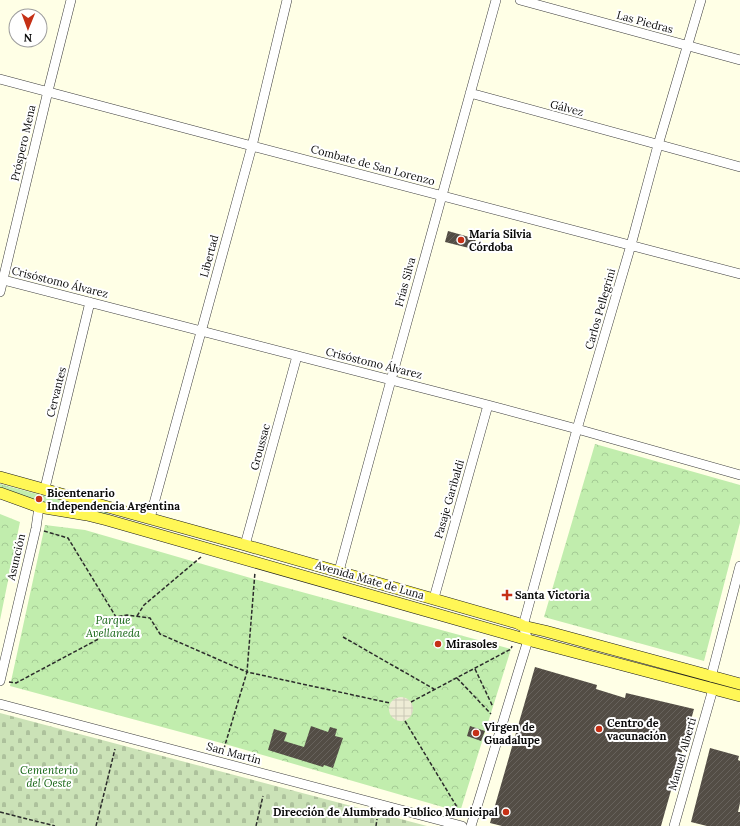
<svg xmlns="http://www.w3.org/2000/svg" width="740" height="826" font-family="Lora,serif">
	<defs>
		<pattern id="grass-tufts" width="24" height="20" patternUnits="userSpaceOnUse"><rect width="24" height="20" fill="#c1edad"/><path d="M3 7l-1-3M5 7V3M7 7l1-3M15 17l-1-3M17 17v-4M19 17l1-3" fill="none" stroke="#a4ca94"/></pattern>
		<pattern id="cemetery-stones" width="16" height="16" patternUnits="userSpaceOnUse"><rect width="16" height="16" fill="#cbe2b7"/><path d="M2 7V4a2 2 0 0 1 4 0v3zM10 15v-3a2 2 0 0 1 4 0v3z" fill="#adc19c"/></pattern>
		<pattern id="park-crowns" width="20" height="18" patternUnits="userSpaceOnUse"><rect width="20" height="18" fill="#c1edad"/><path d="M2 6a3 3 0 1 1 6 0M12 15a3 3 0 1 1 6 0" fill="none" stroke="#a4ca94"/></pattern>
		<pattern id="plaza-grid" width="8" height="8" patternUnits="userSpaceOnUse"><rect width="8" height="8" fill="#eeecd6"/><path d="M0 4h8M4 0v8" fill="none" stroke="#cbc9b6"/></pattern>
		<pattern id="building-hatch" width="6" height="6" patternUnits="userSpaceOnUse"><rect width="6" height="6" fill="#534d45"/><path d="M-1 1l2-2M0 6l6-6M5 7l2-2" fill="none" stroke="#67625c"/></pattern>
	</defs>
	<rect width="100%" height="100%" fill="#ffffe6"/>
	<path fill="url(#grass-tufts)" d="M0,484L108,513V515L37,501L0,487Z"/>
	<path fill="url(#cemetery-stones)" d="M0,713L427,826H0Z"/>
	<path fill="url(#park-crowns)" d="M595,444L740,485V523L704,661L544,617Z
		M0,514L20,522L0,620Z
		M45,525L85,530L254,579L511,649L460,812L225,744L10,686Z"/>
	<path fill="url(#plaza-grid)" d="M389 709a12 12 0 1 1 24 0a12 12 0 1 1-24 0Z"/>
	<path fill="url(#building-hatch)" d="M448,231L476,239L473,249L445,242Z
		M535,667L597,685L596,689L625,698L626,693L694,709L661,826H502L490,823Z
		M311,726L328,732L330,727L337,729L335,736L343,738L333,768L324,765L323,767L268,750L274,729L287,733L284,741L304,747Z
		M470,726L485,731L481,741L467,736Z
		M710,748L739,756L738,760L740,761V803L738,812H740V826H707L691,822Z"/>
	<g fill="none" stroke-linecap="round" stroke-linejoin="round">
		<defs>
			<path id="minor" d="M520,0L740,60
				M0,79L252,146L740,274
				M470,93L740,167
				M0,279L488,405L577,429L740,475
				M0,292L48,91L71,0
				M45,488L90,302
				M150,518L252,146L287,0
				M245,545L297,356
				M339,571L391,380L496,0
				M434,598L488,405
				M711,677L740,566
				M0,681L36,528L39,507
				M0,704L462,826
				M471,826L528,640L523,626L577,429L631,245L658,145L701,0
				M674,826L713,689"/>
			<path id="major" d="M0,477L245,545L517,623L523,626L545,631L740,684
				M0,493L39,507L87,515L107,520L528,640L740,696"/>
		</defs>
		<use href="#minor" stroke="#3d3d3d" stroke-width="10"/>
		<use href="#major" stroke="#1b1b1b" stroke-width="12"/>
		<path stroke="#2c2c2c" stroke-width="1.5" stroke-dasharray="4 2" stroke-linecap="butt" d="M44,531L68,538L116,617L127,615L150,618L160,634L247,672L255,572
			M137,616L144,605L201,557
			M343,637L434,689
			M475,669L493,707
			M457,678L491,714
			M9,682L16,683L106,635C107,628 111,622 116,617
			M411,702L511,649L512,646
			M405,721L460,812L458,816
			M222,755L247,672L390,703
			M0,812L55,826
			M96,826L115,749
			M256,826L263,796
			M376,826L377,819"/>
		<use href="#minor" stroke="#fff" stroke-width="9"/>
		<use href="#major" stroke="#fff756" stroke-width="11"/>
	</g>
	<g fill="#c53016" stroke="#fff" stroke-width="1.5">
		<circle cx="461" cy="240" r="4"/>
		<circle cx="39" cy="499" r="4"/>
		<path d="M505 589h4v4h4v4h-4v4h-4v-4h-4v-4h4z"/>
		<circle cx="438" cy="644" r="4"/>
		<circle cx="599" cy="729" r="4"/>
		<circle cx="476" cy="733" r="4"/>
		<circle cx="506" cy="812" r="4"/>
	</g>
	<g text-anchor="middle" stroke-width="4" stroke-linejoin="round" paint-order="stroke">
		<g font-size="11" fill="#0a0a0a" stroke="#fff">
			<text transform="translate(645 22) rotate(15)" y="4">Las Piedras</text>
			<text transform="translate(567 108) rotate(15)" y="4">Gálvez</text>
			<text transform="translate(23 143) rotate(-77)" y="4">Próspero Mena</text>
			<text transform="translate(373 165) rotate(15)" y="4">Combate de San Lorenzo</text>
			<text transform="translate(209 256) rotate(-75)" y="4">Libertad</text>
			<text transform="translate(60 282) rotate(14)" y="4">Crisóstomo Álvarez</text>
			<text transform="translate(405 282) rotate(-75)" y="4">Frías Silva</text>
			<text transform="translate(600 309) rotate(-74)" y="4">Carlos Pellegrini</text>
			<text transform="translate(374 363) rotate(14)" y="4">Crisóstomo Álvarez</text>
			<text transform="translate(56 392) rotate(-76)" y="4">Cervantes</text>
			<text transform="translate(260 447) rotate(-75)" y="4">Groussac</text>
			<text transform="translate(449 499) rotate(-74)" y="4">Pasaje Garibaldi</text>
			<text transform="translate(16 557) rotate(-77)" y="4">Asunción</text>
			<text transform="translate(370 580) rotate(16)" y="4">Avenida Mate de Luna</text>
			<text transform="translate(234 753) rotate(15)" y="4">San Martín</text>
			<text transform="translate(682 754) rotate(-74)" y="4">Manuel Alberti</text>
		</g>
		<g font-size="11" font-weight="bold" fill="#0a0a0a" stroke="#fff" text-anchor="start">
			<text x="469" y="238">María Silvia<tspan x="469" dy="13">Córdoba</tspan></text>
			<text x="47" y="497">Bicentenario<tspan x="47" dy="13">Independencia Argentina</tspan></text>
			<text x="515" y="599">Santa Victoria</text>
			<text x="446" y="648">Mirasoles</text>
			<text x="607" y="727">Centro de<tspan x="607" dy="13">vacunación</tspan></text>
			<text x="484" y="731">Virgen de<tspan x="484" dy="13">Guadalupe</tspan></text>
			<text x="498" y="816" text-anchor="end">Dirección de Alumbrado Publico Municipal</text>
		</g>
		<g font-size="11" font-style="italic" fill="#166615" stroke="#fff">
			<text x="113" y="624">Parque<tspan x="113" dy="13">Avellaneda</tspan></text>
			<text x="49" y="774">Cementerio<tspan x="49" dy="13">del Oeste</tspan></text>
		</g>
	</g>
	<g transform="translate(28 28) rotate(181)"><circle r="19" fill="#ffffff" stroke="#9d9d9d"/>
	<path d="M0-3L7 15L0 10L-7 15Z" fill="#c53016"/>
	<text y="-6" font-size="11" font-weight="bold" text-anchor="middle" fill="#0a0a0a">N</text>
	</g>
</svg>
